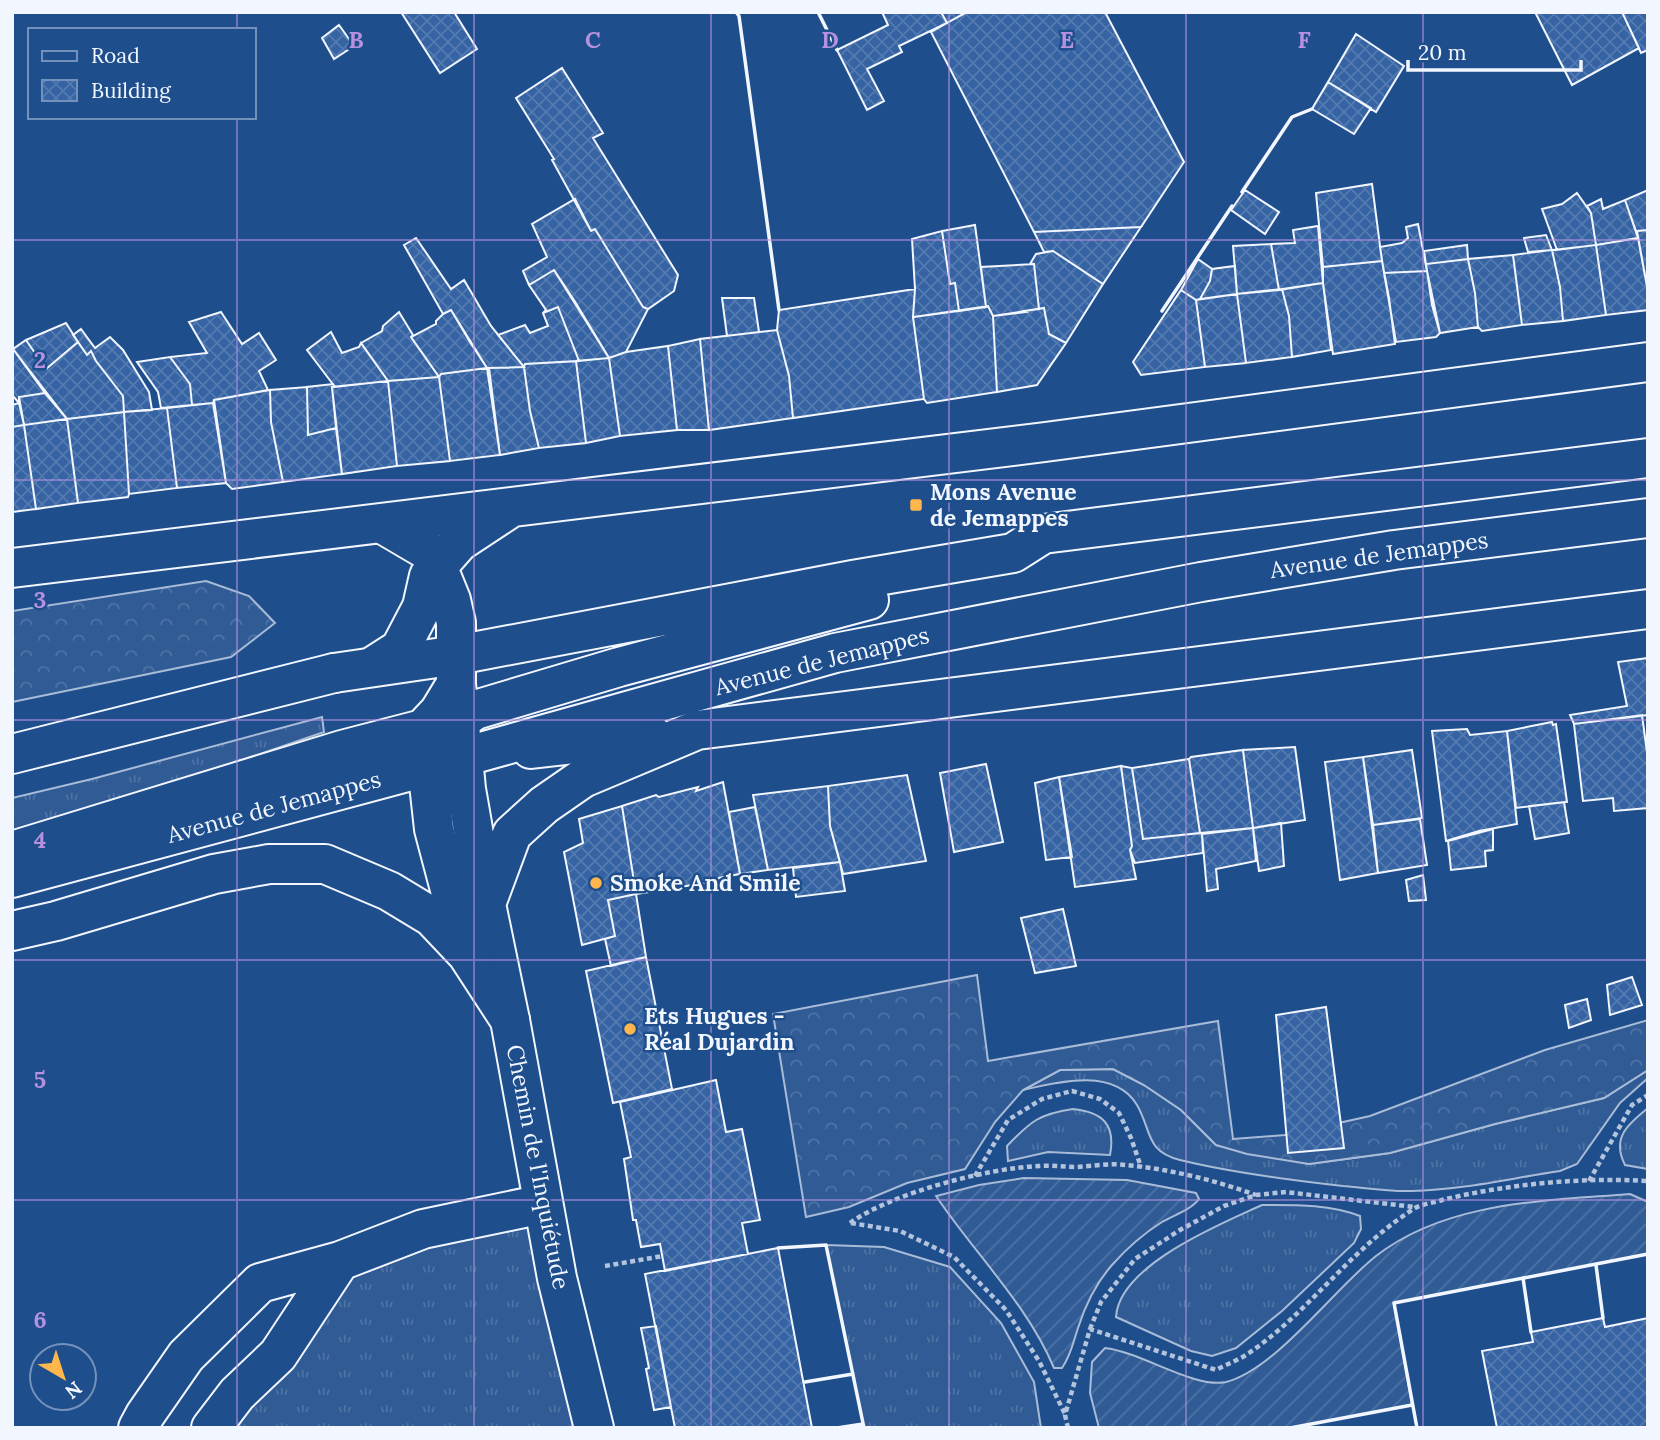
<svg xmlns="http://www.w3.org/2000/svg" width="1660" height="1440" font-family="Lora,serif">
	<defs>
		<pattern id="grass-tufts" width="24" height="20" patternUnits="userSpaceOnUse" patternTransform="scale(1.75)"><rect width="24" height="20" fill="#305b95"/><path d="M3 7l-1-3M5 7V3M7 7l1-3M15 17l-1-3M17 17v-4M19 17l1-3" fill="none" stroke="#4e73a5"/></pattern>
		<pattern id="forest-crowns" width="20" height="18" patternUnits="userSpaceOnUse" patternTransform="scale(1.75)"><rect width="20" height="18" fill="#305b95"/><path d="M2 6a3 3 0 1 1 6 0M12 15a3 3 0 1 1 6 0" fill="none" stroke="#4e73a5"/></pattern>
		<pattern id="garden-furrows" width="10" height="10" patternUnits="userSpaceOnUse" patternTransform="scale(1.75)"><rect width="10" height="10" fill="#305b95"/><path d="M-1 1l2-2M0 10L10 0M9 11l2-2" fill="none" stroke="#4e73a5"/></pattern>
		<pattern id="building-cross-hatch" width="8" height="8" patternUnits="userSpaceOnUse" patternTransform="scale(1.75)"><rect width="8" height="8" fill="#3563a3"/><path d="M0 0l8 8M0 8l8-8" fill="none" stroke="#537ab1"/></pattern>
	</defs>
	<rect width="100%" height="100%" fill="#1f4e8c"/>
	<path fill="url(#grass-tufts)" stroke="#a8bbd7" stroke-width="2" d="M322,717L324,732L88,813L12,835V798L92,779Z
		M1113,1069L1144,1085L1181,1110L1216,1145L1309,1164L1390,1153L1495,1124L1604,1098L1648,1070V1078L1620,1103L1577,1164L1560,1171C1512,1178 1462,1190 1412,1191C1390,1192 1366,1188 1343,1186C1289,1180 1233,1173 1180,1160C1145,1151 1152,1131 1137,1105C1114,1067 1058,1082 1023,1090L1060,1070Z
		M1648,1108V1169L1625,1165C1611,1138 1628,1124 1648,1108Z
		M1073,1109C1102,1112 1116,1124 1110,1155L1048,1152L1008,1161L1007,1146C1031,1121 1039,1114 1073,1109Z
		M543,1204L594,1428H211L340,1261Z
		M1262,1205C1295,1205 1328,1204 1360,1216L1361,1229L1354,1243L1282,1311L1236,1348L1212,1356L1191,1351L1116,1317C1119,1265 1221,1224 1262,1205Z
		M826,1245L884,1247L950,1267L1001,1323L1034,1382L1041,1428H864Z"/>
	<path fill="url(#forest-crowns)" stroke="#a8bbd7" stroke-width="2" d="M206,581L249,596L275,623L231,657L12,702V611Z
		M977,975L988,1061L1218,1021L1233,1139L1285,1135L1370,1116L1545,1050L1648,1020V1070L1604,1098L1495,1124L1390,1153L1309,1164L1247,1154L1216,1145L1181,1110L1144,1085L1113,1069L1060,1070L1023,1090L995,1122L965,1169L907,1183L849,1207L806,1217L773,1014Z"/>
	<path fill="url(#garden-furrows)" stroke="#a8bbd7" stroke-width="2" d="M1024,1178L1127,1180L1196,1193L1199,1199C1191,1210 1174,1215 1162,1222C1143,1234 1127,1248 1112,1265C1097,1282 1085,1306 1078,1328C1073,1343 1071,1355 1062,1368H1054C1027,1304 975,1254 936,1196L979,1185Z
		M1630,1194L1648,1202V1254L1394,1303L1412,1405L1290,1428H1099L1090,1393L1092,1362L1105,1348C1141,1352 1195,1389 1226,1382C1276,1369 1334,1289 1376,1256C1447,1201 1545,1201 1630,1194Z"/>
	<path fill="url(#building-cross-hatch)" stroke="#f2f6ff" stroke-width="2" d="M401,12H454L477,49L440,73Z
		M882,12H941L947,23L899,46L902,52L867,69L884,101L867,110L837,50L888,25Z
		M941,12H967L947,23Z
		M967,12H1105L1184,162L1141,227L1034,232L931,32Z
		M1535,12H1622L1639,48L1572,85Z
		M1622,12H1648V50L1641,53Z
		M339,25L354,46L334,59L322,38Z
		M1356,34L1404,66L1376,112L1328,82Z
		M562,68L603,133L593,138L678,275L674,291L648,309L643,307L595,229L591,231L552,160L554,159L516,98Z
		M1328,82L1371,108L1354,134L1312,109Z
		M1372,184L1382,261L1323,267L1316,193Z
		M1245,190L1279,212L1265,234L1231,210Z
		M1648,190V230L1637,231V234L1625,200Z
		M1577,193L1591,213L1596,245L1557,250L1542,209L1562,204Z
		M575,199L591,231L595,229L643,307L648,309L626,352L609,358L554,270L529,285L523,271L547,257L532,224Z
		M1601,199L1603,209L1625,200L1638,238L1596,245L1591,213L1587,206Z
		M1418,224L1427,271L1384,273L1380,247L1402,243L1408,238L1406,227Z
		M975,225L986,307L959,311L955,283L950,284L942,231Z
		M1318,226L1323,283L1279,290L1271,244L1295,243L1293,230Z
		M1141,227L1103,284L1053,251L1044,252L1034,232Z
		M1648,230V292L1637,231Z
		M942,231L950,284L955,283L959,311L913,317L915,289L912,239Z
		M1546,235L1552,250L1528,252L1524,238Z
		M416,238L451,289L464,280L491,326L524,367L487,368L451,310L443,314L404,245Z
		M1638,238L1648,292V310L1606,315L1596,245Z
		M1271,244L1279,290L1237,294L1233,246Z
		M1467,245L1468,259L1426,264L1427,271L1424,251Z
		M1596,245L1606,315L1563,321L1560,287L1552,250Z
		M1552,250L1560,287L1563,321L1522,325L1513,255Z
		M1053,251L1103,284L1066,343L1049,334L1044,308L1039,309L1034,264H1030L1036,254Z
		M1513,255L1522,325L1482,331L1478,327L1475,293L1468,259Z
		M1198,259L1212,269L1210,281L1200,299L1196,300L1181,290Z
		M1468,259L1475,293L1478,327L1440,333L1432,305L1426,264Z
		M1382,261L1389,298L1395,344L1333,354L1323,283V267Z
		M1034,264L1039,309L993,316L988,306L986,307L981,267Z
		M1235,266L1237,294L1200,299L1210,281L1212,269Z
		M554,270L574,300L609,358L579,361L558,307L543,313L546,310L529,285Z
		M1427,271L1440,333L1436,337L1396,342L1384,273Z
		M1323,283L1331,350L1292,357L1289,316L1282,289Z
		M915,289L913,317L924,399L793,418L789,376L777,330L779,310Z
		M1282,289L1289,316L1292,357L1246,363L1237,294Z
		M1181,290L1196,300L1205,367L1141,375L1133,362Z
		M1237,294L1246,363L1205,367L1196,300Z
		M722,298H754L759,332L727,336Z
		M988,306L993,316L997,392L927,403L924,399L913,317Z
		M558,307L579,361L525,364L524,367L498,335L525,325L530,333L548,326L543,313Z
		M1044,308L1049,334L1066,343L1037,385L997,392L993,316L1026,312L1024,311Z
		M451,310L470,342L487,368L441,374L439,377L411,337L436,324V321L443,314Z
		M221,312L242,344L259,333L276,360L259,371L268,390L214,400L213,403L192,405L190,384L170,357L207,353L189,322Z
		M399,312L413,335L411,337L439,377L388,381L361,343L382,331L383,326Z
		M66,323L78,342L46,369L26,340Z
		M81,329L95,348L110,337L123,350L149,392L152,410L124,412L123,396L96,361L91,351L87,355L73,335Z
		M777,330L789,376L793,418L709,430L700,339Z
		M331,332L342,353L359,347L361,343L388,381L335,387L307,350Z
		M700,339L709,430H677L668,346Z
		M26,340L46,369L78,342L87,355L91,351L96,361L123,396L124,412L67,419L13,349Z
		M668,346L677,430L620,436L609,358L626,352Z
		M13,349L45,393L19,397V403L12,395Z
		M170,357L190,384L192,405L161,408L158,392L137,362Z
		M609,358L620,436L586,443L576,361Z
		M576,361L586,443L539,448L530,411L524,367L525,364Z
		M524,367L530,411L539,448L500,455L489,368Z
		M487,368L500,455L450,461L439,377L441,374Z
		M439,377L450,461L397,466L388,381Z
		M388,381L397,466L342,474L332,387Z
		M333,384L335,387H332L336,428L308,435L307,387Z
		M307,387L308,435L336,428L342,474L283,482L271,422L270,390Z
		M270,390L271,422L283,482L232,489L226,483L214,400Z
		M45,393L67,419L24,425L19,397Z
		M19,403L24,425L12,427V405Z
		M213,403L226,483L177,488L167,408Z
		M167,408L177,488L129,494L124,412Z
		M124,412L129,494L128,497L78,503L67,419Z
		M67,419L78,503L36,509L24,425Z
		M24,425L36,509L12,512V427Z
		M1648,658V715L1574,724L1570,715L1627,706L1618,662Z
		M1642,715L1648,760V808L1614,811L1613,798L1583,801L1574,724Z
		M1552,722L1553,725L1556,724L1567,802L1516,808L1507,731Z
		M1467,729L1470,735L1507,731L1517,824L1479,831L1446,841L1432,731Z
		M1295,747L1305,820L1253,828L1243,750Z
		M1243,750L1253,828L1200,833L1189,759L1191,757Z
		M1412,750L1422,818L1373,825L1363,757Z
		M1363,757L1378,873L1340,880L1325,762Z
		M1189,759L1200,833L1143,839L1132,768Z
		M986,764L1003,842L954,852L940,773Z
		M1121,766L1132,846L1130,850L1136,879L1075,887L1059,777Z
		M1121,766L1132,768L1143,839L1200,833L1202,834L1203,853L1135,863L1130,850L1132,846Z
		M907,775L926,861L843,874L830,826L828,786Z
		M1059,777L1072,857L1046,860L1035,783Z
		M723,782L740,874L719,878L717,881L636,894L622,806L656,795L659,797L698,787L696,791Z
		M828,786L830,826L840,862L768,870L753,795Z
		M1564,802L1569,833L1535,839L1529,806Z
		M622,806L636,894L608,900L615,936L582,945L564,852L583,843L579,819Z
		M755,807L768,870L740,874L729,812Z
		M1420,819L1427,865L1378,873L1373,825Z
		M1281,823L1284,866L1259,871L1253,828Z
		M1253,828L1256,861L1216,869L1218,889L1207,891L1202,834Z
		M1493,829V850L1485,851L1486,866L1451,870L1448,841Z
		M840,862L845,891L796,897L793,868Z
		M1423,875L1426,900L1409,901L1406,880Z
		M636,894L646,957L611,966L605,939L615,936L608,900Z
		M1063,909L1076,966L1035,973L1021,918Z
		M646,957L672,1089L613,1103L586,971Z
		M1632,977L1642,1005L1610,1015L1607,985Z
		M1587,999L1591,1020L1569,1028L1565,1005Z
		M1326,1007L1344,1148L1288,1153L1276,1015Z
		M716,1080L726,1132L742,1129L760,1220L742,1223L748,1254L665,1271L660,1244L641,1247L636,1220H633L624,1159L631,1157L620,1102Z
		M778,1248L812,1428H675L645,1274Z
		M1603,1318L1605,1327L1648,1318V1428H1497L1482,1351L1533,1342L1531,1332Z
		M656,1326L671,1407L654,1410L646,1369L649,1368L641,1328Z"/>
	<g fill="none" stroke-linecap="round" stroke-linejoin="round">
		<defs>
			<path id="minor" d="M381,523L432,553L451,600L456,623V684L466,789L486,904L510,1020L557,1278L594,1428
				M12,568L1045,442L1648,362
				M375,665L400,649L422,607L429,576L459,542L506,511
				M531,749L652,735
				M486,904L512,834L544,805L583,778L697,730L1648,609
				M138,1428L145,1415L186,1356L260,1283L340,1261L423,1229L543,1204
				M211,1428L237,1394L278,1355L340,1261"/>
			<path id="major" d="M334,673L457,655L853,580L1013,553L1043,534L1648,458
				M12,851L342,750L423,729L439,712L456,684
				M12,878L463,757L835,653L1201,582L1394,550L1648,518
				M12,931L56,921L214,874L269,864H325L389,891L432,917L467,954L510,1020
				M467,954L434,829L427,766L433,739L475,710L619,667L869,600"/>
			<path id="highway" d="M12,754L334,673"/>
		</defs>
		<use href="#minor" stroke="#f2f6ff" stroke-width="42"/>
		<use href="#major" stroke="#f2f6ff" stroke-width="42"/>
		<use href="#highway" stroke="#f2f6ff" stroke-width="42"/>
		<path stroke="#b3c4dc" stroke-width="4.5" stroke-dasharray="5 3.5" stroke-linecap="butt" d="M975,1176L1008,1120L1042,1099L1072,1091L1100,1099L1119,1113L1131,1138L1141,1167
			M1589,1181L1632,1105L1648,1095
			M850,1223C892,1193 988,1168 1039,1166C1052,1165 1064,1167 1077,1167C1093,1166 1110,1163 1125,1165C1170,1169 1214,1180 1256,1195
			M851,1223L900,1231L954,1257L1006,1310L1039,1361L1065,1414
			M605,1266L663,1256
			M1090,1329L1101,1302L1135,1259L1180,1230L1224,1206L1256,1195L1286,1192L1414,1207
			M1068,1428L1065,1415L1090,1329L1216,1370C1227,1364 1239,1360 1249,1353C1309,1312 1351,1249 1412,1210C1420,1204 1433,1203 1442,1200C1508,1184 1581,1177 1648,1181"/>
		<use href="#minor" stroke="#1f4e8c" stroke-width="38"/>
		<use href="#major" stroke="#1f4e8c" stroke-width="38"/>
		<use href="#highway" stroke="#1f4e8c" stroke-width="38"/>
		<path stroke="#f2f6ff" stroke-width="3.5" d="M736,12L739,16L779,310
			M818,12L837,50
			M1242,192L1292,117L1312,109
			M1162,311L1232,206
			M778,1248L826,1245L864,1428
			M1596,1265L1603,1318
			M1523,1278L1531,1332
			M805,1382L853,1374
			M837,1428L863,1424
			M1290,1428L1412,1405
			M1417,1428L1394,1303L1648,1254"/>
	</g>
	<path fill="none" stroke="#b691df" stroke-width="2" stroke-opacity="0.55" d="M237,12V30M474,12V1428M711,12V1428M949,12V1428M1186,12V1428M1423,12V1428M237,117V1428M12,240H1648M12,480H1648M12,720H1648M12,960H1648M12,1200H1648"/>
	<g fill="#ffb74d" stroke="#1f4e8c" stroke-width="2.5">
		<rect x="909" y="498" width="14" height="14" rx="3.5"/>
		<circle cx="596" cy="883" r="7"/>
		<circle cx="630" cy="1029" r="7"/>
	</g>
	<g text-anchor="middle" stroke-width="5" stroke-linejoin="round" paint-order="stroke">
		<g font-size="23" font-weight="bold" fill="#f2f6ff" stroke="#1f4e8c" text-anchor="start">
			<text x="930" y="500">Mons Avenue<tspan x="930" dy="26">de Jemappes</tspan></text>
			<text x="610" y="891">Smoke And Smile</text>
			<text x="644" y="1024">Ets Hugues -<tspan x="644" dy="26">Réal Dujardin</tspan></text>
		</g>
		<g font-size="23" fill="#f2f6ff" stroke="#1f4e8c">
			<text transform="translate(1379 555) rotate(-8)" y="8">Avenue de Jemappes</text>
			<text transform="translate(822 661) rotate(-14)" y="8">Avenue de Jemappes</text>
			<text transform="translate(274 807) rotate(-15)" y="8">Avenue de Jemappes</text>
			<text transform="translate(538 1167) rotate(79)" y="8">Chemin de l'Inquiétude</text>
		</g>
	</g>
	<g font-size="23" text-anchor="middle" font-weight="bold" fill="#b691df" stroke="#1f4e8c" stroke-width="5" stroke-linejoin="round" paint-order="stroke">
		<text x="356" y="48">B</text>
		<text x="593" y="48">C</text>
		<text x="830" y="48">D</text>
		<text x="1067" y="48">E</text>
		<text x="1304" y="48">F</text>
		<text x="40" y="368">2</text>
		<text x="40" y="608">3</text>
		<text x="40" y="848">4</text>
		<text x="40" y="1088">5</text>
		<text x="40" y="1328">6</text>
	</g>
	<rect width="1660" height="1440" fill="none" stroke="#f2f6ff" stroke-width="28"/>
	<rect x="28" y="28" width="228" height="91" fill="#1f4e8c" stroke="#7391ba" stroke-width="2"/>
	<rect x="42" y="51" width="35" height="10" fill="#1f4e8c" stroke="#7391ba" stroke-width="2"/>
	<text x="91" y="63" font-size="21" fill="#f2f6ff">Road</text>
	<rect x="42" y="80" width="35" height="21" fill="url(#building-cross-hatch)" stroke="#7391ba" stroke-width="2"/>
	<text x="91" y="98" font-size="21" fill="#f2f6ff">Building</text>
	<g transform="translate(63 1377) rotate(141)"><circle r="33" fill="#1f4e8c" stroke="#7391ba" stroke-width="2"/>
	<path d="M0-5L12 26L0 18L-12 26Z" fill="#ffb74d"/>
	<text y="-10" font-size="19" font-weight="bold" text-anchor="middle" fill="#f2f6ff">N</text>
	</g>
	<path d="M1408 60v10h173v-10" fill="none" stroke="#f2f6ff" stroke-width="3.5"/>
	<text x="1418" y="60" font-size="21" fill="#f2f6ff" stroke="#1f4e8c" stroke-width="5" paint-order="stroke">20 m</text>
</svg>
